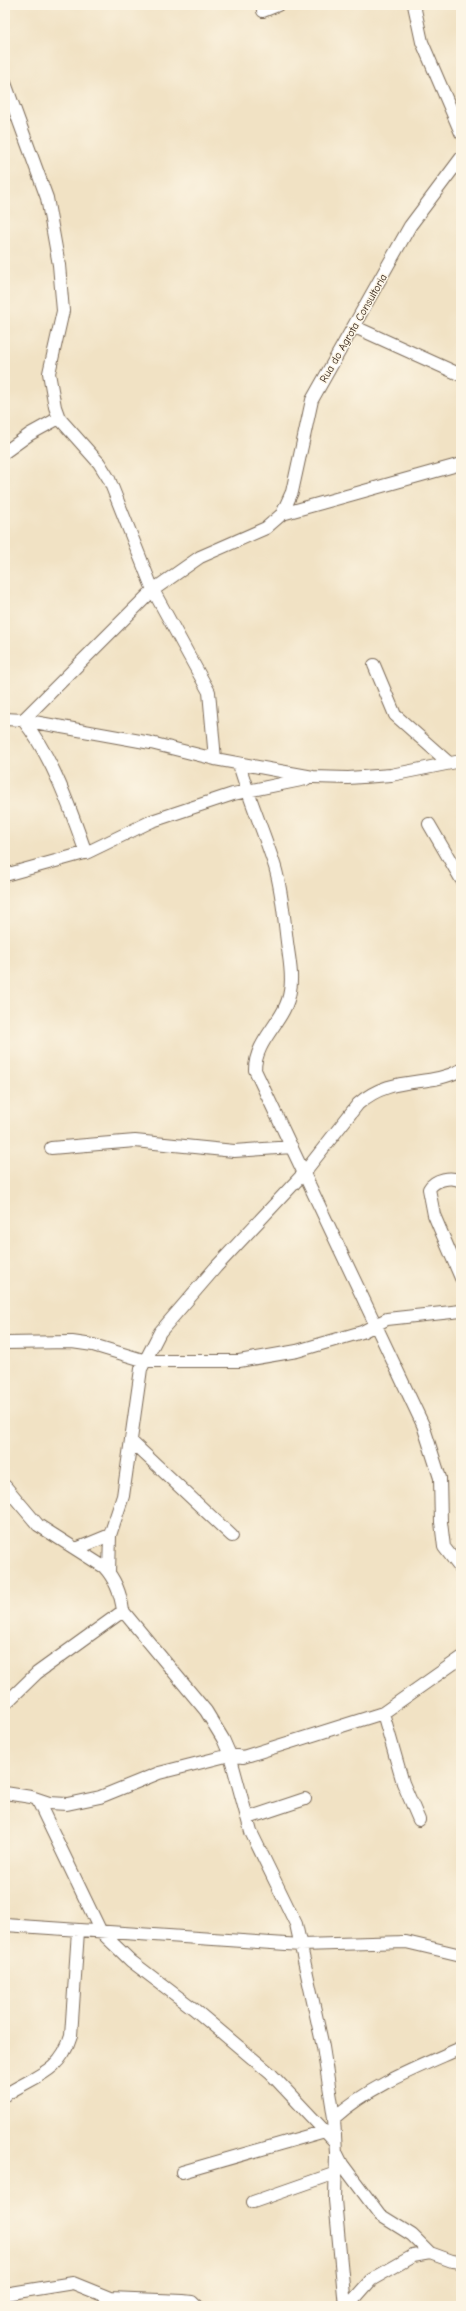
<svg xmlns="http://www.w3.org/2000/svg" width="466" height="2311" font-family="'Comic Neue',sans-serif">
	<rect width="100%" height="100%" fill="#fcf5e5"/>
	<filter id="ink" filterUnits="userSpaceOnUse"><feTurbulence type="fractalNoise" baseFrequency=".025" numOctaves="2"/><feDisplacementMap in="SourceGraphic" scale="8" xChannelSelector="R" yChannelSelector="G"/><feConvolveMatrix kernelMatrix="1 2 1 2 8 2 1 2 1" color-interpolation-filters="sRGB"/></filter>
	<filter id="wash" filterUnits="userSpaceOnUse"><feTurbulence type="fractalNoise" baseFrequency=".012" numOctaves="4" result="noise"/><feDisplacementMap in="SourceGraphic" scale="16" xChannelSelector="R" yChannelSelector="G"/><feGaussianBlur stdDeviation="0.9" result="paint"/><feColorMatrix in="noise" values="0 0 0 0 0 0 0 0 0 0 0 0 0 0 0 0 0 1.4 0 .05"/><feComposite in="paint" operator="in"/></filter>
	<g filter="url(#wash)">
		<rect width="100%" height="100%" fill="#f1e2c4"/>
	</g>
	<g filter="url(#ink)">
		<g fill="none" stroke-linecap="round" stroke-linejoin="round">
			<defs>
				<path id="minor" d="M414,5L422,42L461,133
					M263,11L278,5
					M5,83L47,198L59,265L63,311L49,373L55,407L59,418L99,463L109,479L153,590L209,692L215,759
					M355,327L461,375
					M5,452L30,434L59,418
					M282,514L292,492L312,400L410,226L461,158
					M374,665L395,715L449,763
					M5,719L23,720L151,743L215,759L313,777L348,778L391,775L461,761
					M23,720L153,590L200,557L266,528L282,514L461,464
					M23,720C53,758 70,808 86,853
					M239,764C249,799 264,832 275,867C282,891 284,917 287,942C289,958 293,975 290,991C286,1021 255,1039 255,1070L423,1425L440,1478L441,1522L444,1547L461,1569
					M429,824L461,879
					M5,875L88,852L152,821L233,794L306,779
					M51,1148L135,1141L234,1151L292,1147
					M461,1181C451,1176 435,1179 429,1189L434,1215L461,1278
					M5,1343L72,1342L93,1345L146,1361H239L297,1351L362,1332L387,1319L461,1311
					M132,1442L232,1536
					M5,1486L38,1525L104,1567C116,1580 121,1595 123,1611L206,1711L223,1739L230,1755L251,1832L296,1924L323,2047L334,2118L336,2153L335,2200L345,2306
					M76,1549L110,1535
					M109,1572L110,1535L123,1496L141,1369L160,1332L216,1267L303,1174L358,1104C392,1074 427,1088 461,1070
					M5,1704L37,1673L123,1611
					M383,1713L403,1783L419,1820
					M5,1793L31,1797L49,1803L67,1804L100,1797L159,1773L230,1755L243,1757L383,1713L461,1658
					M37,1799L101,1932L131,1961L194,2009L271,2074L335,2142
					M248,1818L305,1799
					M5,1925L301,1945L406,1942L461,1955
					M5,2095C34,2076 60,2073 71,2036L78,1931
					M334,2118C371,2085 416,2068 461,2048
					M337,2154L342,2164L380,2215L412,2235L430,2253L452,2261L461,2262
					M182,2172L325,2131
					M253,2202L336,2173
					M5,2294L73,2283L110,2298L183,2301L192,2302L196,2306
					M348,2306L371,2280L413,2256L430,2253"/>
			</defs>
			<use href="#minor" stroke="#7b6a58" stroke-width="14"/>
			<use href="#minor" stroke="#fff" stroke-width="12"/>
		</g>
	</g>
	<g text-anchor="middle" stroke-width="3" stroke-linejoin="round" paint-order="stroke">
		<g font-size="11" fill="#3b2a1e" stroke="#fcf5e5">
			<text transform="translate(353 328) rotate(-60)" y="4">Rua do Agrota Consultoria</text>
		</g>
	</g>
	<rect width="466" height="2311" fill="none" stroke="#fcf5e5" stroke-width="20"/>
</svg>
